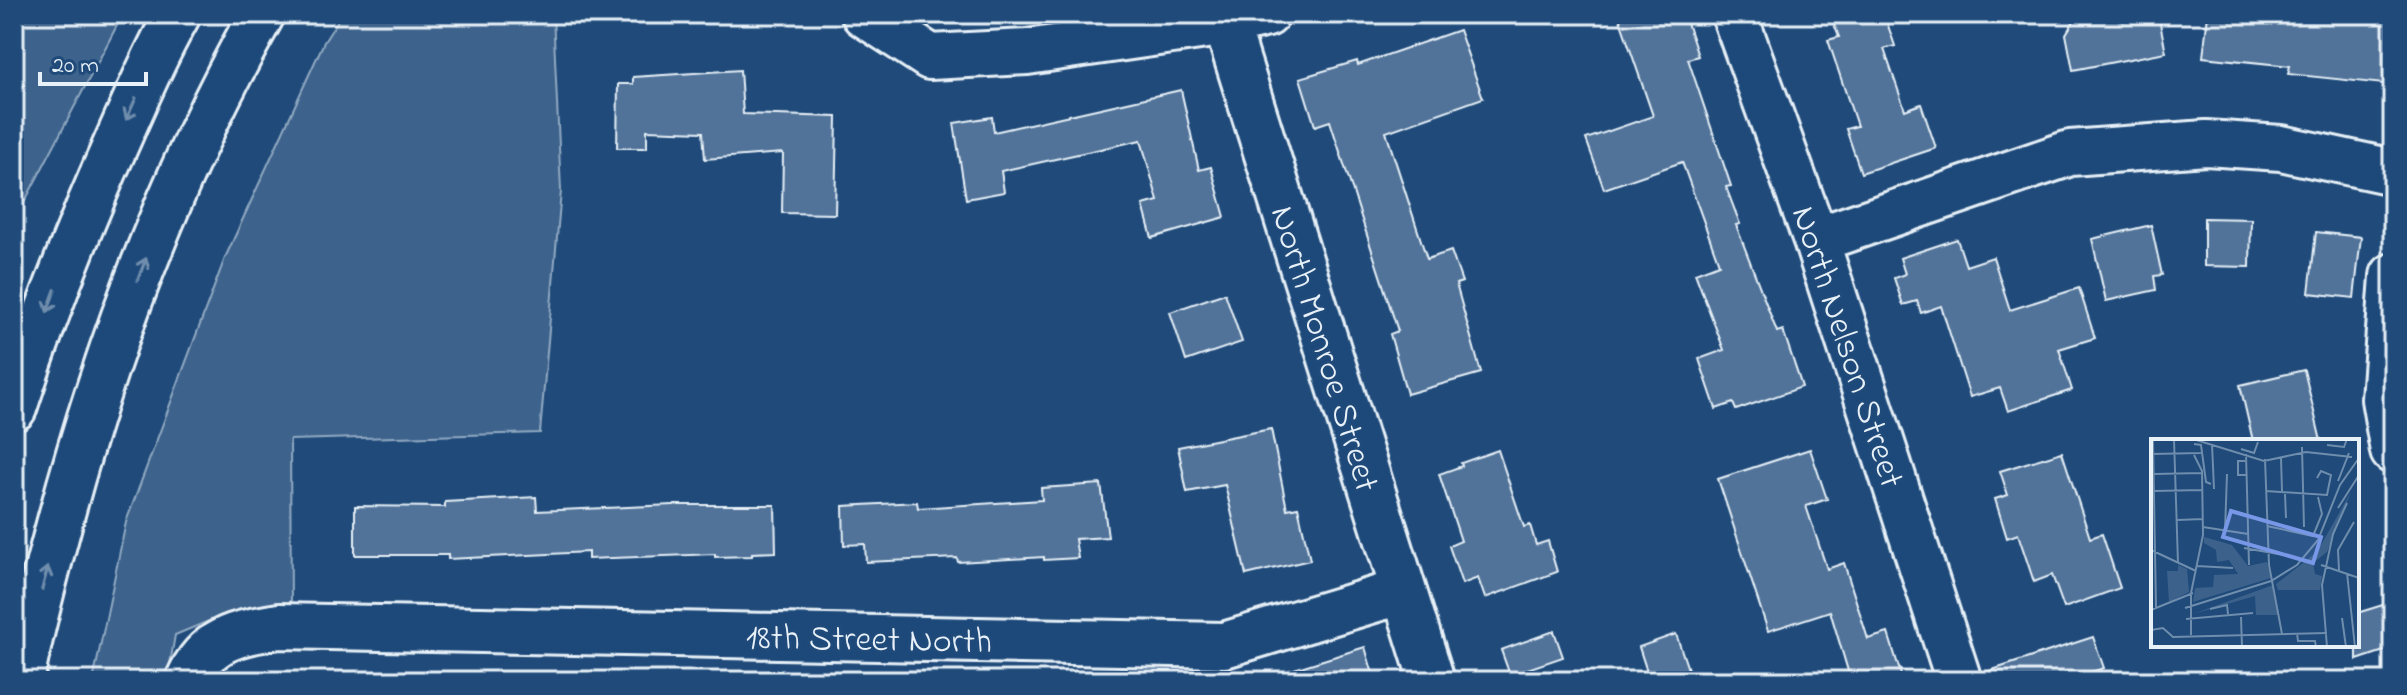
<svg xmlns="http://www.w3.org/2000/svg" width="2407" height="695" font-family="'Indie Flower',sans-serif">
	<rect width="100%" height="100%" fill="#1f4a7a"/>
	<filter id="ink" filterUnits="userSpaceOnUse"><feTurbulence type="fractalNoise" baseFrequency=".0125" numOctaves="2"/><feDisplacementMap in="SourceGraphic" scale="16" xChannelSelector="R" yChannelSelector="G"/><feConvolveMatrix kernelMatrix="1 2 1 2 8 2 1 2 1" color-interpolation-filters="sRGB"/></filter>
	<g filter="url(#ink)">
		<path fill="#3c628c" stroke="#92aac2" stroke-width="2" d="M14,14H123L14,222Z
			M342,14H553L561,191L540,433L290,440L291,605L211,620L175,635L167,681H93L126,522L225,258L324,42Z"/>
		<path fill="#517399" stroke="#e8f1f8" stroke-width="2" d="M1618,14H1684L1698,56L1688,59L1731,186L1726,187L1740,224L1736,225L1777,332L1783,330L1802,387L1736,410L1733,403L1716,409L1699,359L1724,350L1695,273L1719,264L1682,162L1604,189L1586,139L1653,116Z
			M1830,14H1884L1895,46L1884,49L1905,110L1921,104L1936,148L1861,173L1846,129L1857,126L1828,40L1839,37Z
			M2078,14H2116L2123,21L2158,14L2166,52L2073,70L2066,34Z
			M2208,14H2393V85L2288,74L2290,66L2203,57Z
			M1459,30L1483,98L1386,132L1427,259L1451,251L1462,282L1456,284L1481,373L1407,394L1390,334L1398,331L1330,121L1315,126L1300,78L1357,61L1358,65Z
			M740,70L743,114L837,117L835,214L782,213L783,153L705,159L703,132L647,130V148H617L618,84H633V77Z
			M1181,90L1199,170L1211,167L1225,217L1152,238L1143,205L1158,201L1141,140L1001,171L1004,192L966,199L954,123L992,117L994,132Z
			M2204,218L2251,219L2250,267L2204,266Z
			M2151,225L2162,275L2154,276L2156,290L2106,301L2092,239Z
			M2316,232L2361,237L2354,298L2309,293Z
			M1957,239L1966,266L1993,257L2010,310L2079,288L2095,338L2059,349L2072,390L2008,411L2000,388L1970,397L1941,306L1921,313L1917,301L1903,305L1894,278L1905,274L1900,258Z
			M1225,293L1242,342L1186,361L1170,312Z
			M2304,370L2321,441H2253L2240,385Z
			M1271,429L1287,509L1298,507L1310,560L1246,575L1225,485L1187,492L1178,447Z
			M1810,449L1827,499L1806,506L1827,569L1844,563L1868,639L1888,633L1903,681H1851L1830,611L1768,631L1718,479Z
			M1498,450L1524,527L1530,525L1536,545L1548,541L1557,572L1485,598L1478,578L1462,584L1449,546L1461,541L1439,474L1462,466L1461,463Z
			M2062,452L2090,538L2102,534L2120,588L2064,608L2052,575L2034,582L2018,534L2007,538L1995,499L2008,495L2000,471Z
			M1101,484L1108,537L1075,539L1078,558L1044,560V557L958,562L957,558L866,562L865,544L844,545L843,506L917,502L918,508L1042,500L1041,488Z
			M536,497L537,511L673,505H775L776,552L752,553V556L715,557V554L588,559V552L448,559V555H355V506L445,507V502Z
			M2386,604L2393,628V648L2357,660V613Z
			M1554,631L1563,657L1510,675L1501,650Z
			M1676,634L1692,681H1650L1639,647Z
			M2093,637L2104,668L2064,681H1983V673Z
			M1365,647L1375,681H1279L1278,674Z"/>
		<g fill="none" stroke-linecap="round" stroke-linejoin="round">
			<defs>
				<path id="minor" d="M864,14L930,57L1027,52L1227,23L1267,14
					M1223,14L1432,681
					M1734,14L1816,240L1959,681
					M1816,240L2070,153L2206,143L2281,148L2393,172
					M2393,276L2384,399L2393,451
					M188,681C206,638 237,633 279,626L1224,645L1403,591"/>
				<path id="highway" d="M14,408C44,315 80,224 120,135C138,94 156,53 178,14
					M21,681C31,627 46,574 60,521C107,345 172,173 262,14"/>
			</defs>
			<use href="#minor" stroke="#e8f1f8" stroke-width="50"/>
			<use href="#highway" stroke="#e8f1f8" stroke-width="50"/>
			<use href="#minor" stroke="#1f4a7a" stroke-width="44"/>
			<use href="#highway" stroke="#1f4a7a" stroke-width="44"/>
		</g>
		<defs><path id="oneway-shaft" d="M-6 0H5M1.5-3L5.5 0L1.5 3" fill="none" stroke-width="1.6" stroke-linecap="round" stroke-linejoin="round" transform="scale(2)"/></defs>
		<g stroke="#6f8dac">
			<use href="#oneway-shaft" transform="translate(131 109) rotate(114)"/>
			<use href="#oneway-shaft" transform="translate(142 269) rotate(-69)"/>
			<use href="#oneway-shaft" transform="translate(51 301) rotate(110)"/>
			<use href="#oneway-shaft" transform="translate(45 578) rotate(-75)"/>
		</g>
	</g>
	<g text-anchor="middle" stroke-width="6" stroke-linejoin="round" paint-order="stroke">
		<g font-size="36" fill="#e8f1f8" stroke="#1f4a7a">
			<text transform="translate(1850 346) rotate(72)" y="13">North Nelson Street</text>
			<text transform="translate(1327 348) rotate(73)" y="13">North Monroe Street</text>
			<text transform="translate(869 637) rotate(1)" y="13">18th Street North</text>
		</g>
	</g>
	<g transform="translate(2151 439)">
		<rect width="208" height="208" fill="#1f4a7a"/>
		<path d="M200,53L176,113L162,124L164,135L171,137L169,151H127L125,145L166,113ZM53,98L81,106L97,127L116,123L120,139L42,163L44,149L62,148L63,136L87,135L78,121L66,123L65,111L53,104ZM27,126L36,130L38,153L18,163L16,132H27ZM122,146L128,176H105L104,157L42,175Z" fill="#3c628c"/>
		<path fill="none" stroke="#6f8dac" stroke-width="2" d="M2,0L5,169M23,0L27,124M42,0L113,22L155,13L201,18M43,5L50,6L55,43L60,45M61,5L63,50M176,6L193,8L196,0M151,8L153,88M90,10L103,14L107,3M0,15L50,14M95,15L98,126M130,19L131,52M114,20L118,126L131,195M94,22H87V36H95M3,35L51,34M187,42L198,14M3,52L51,51M115,52L176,56L180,36L170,32L166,39M134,55L135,79M187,69L208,36M26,81L52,80M116,87L162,97L171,75L167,58M52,88L97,95M74,92L76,35M93,109L139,117M0,111L45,132M170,126L208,139M46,127L82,129M188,131L187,111L203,83M196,134L204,208M34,169L120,142L146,126L167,101L189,46L208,19M59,170L76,166L77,175M0,171L42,154M90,178L91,208M191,179L195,208M35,180L102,174M0,191L12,189L22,198L176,194M146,194L147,202H164L165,208M40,196V154L52,96L51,32L43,16M176,208L171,146L182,95L196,64"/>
		<path fill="#7897e6" fill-opacity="0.15" stroke="#7897e6" stroke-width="4" d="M80,72L170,98L162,124L72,98Z"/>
		<rect width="208" height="208" fill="none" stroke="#e8f1f8" stroke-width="4"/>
	</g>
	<rect width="2407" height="695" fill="none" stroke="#1f4a7a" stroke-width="48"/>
	<rect x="24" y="24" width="2359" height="647" fill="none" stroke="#e8f1f8" stroke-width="3" filter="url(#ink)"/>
	<path d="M40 72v12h106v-12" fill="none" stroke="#e8f1f8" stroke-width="4"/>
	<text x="52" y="72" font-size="24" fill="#e8f1f8" stroke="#1f4a7a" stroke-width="6" paint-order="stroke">20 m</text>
</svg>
